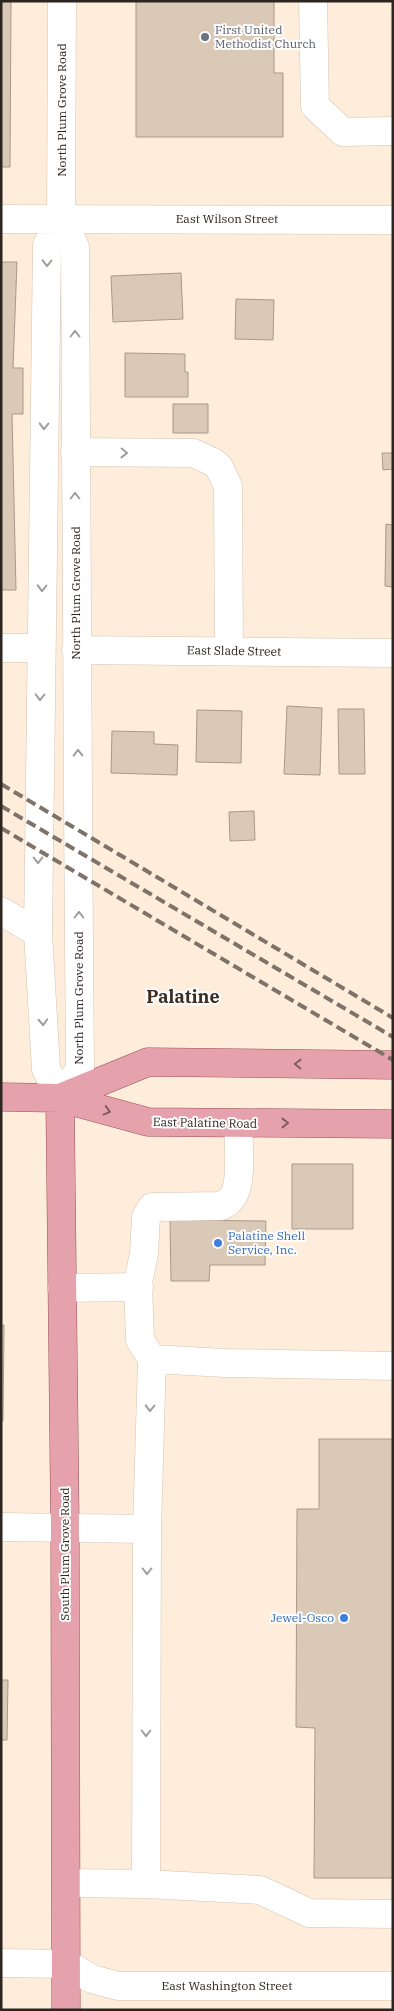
<svg xmlns="http://www.w3.org/2000/svg" width="394" height="2011" font-family="'IBM Plex Serif',serif">
	<rect width="100%" height="100%" fill="#feeddb"/>
	<path fill="#dac9b7" stroke="#a99988" d="M1,1H11L10,167H1Z
		M136,1H274V73H283V137H136Z
		M1,262H17L13,368H23V414H12L16,590H1Z
		M181,273L183,319L113,322L111,276Z
		M236,299L274,300L273,340L235,339Z
		M125,353L185,354V372H188V397H125Z
		M173,404H208V433H173Z
		M382,453H393V469L383,470Z
		M386,524L393,525V587L385,586Z
		M287,706L322,708L320,775L284,774Z
		M338,709H364L365,774H339Z
		M197,710L242,711L241,763L196,762Z
		M112,731L154,732V744L178,745L177,775L111,773Z
		M254,811L255,840L230,841L229,812Z
		M292,1164H353V1229H292Z
		M170,1220L266,1221L265,1265H210L209,1281H171Z
		M1,1325H4L3,1421H1Z
		M319,1439H393V1878H314L315,1728L296,1727L297,1509H319Z
		M1,1680H8L7,1740H1Z"/>
	<g fill="none" stroke-linecap="round" stroke-linejoin="round">
		<defs>
			<path id="minor" d="M313,1L315,106L343,132L393,131
				M1,219L393,220
				M75,452L193,453L213,462L219,467L228,486L229,651
				M1,648H41
				M76,650L393,653
				M1,911L38,933
				M60,1098L80,1069C78,795 75,521 75,247L61,218L62,1
				M60,1098L46,1069L38,933L47,245L61,218
				M62,1288L139,1287
				M152,1359L225,1363L393,1366
				M1,1527L147,1529
				M66,1883L146,1884L260,1890L309,1913L393,1914
				M146,1884L147,1529L152,1359L140,1340L138,1283L144,1253L146,1217L152,1207L221,1206C226,1204 230,1201 233,1196C243,1182 238,1141 238,1123
				M1,1963L66,1964L92,1979L118,1986H393"/>
			<path id="major" d="M1,1097L60,1098L148,1122L393,1124
				M60,1098L65,1529L66,2010
				M60,1098L148,1062L393,1065"/>
		</defs>
		<use href="#minor" stroke="#d4c3b2" stroke-width="29"/>
		<use href="#major" stroke="#9a4e57" stroke-width="29"/>
		<use href="#minor" stroke="#fff" stroke-width="28"/>
		<use href="#major" stroke="#e5a2ac" stroke-width="28"/>
		<path stroke="#7e7368" stroke-width="4" stroke-dasharray="10 5" stroke-linecap="butt" d="M1,784L393,1018
			M1,806L393,1037
			M1,828L393,1060"/>
	</g>
	<defs><path id="oneway-chevron" d="M-2-3.5L2.5 0L-2 3.5" fill="none" stroke-width="1.6" stroke-linecap="round" stroke-linejoin="round" transform="scale(1.25)"/></defs>
	<g stroke="#a09d9b">
		<use href="#oneway-chevron" transform="translate(47 263) rotate(91)"/>
		<use href="#oneway-chevron" transform="translate(75 334) rotate(-90)"/>
		<use href="#oneway-chevron" transform="translate(44 426) rotate(91)"/>
		<use href="#oneway-chevron" transform="translate(124 453) rotate(1)"/>
		<use href="#oneway-chevron" transform="translate(75 496) rotate(-90)"/>
		<use href="#oneway-chevron" transform="translate(42 588) rotate(91)"/>
		<use href="#oneway-chevron" transform="translate(40 697) rotate(91)"/>
		<use href="#oneway-chevron" transform="translate(78 753) rotate(-91)"/>
		<use href="#oneway-chevron" transform="translate(38 860) rotate(90)"/>
		<use href="#oneway-chevron" transform="translate(79 915) rotate(-90)"/>
		<use href="#oneway-chevron" transform="translate(43 1022) rotate(87)"/>
		<use href="#oneway-chevron" transform="translate(150 1408) rotate(91)"/>
		<use href="#oneway-chevron" transform="translate(147 1571) rotate(90)"/>
		<use href="#oneway-chevron" transform="translate(146 1733) rotate(90)"/>
	</g>
	<g stroke="#805e5f">
		<use href="#oneway-chevron" transform="translate(298 1064) rotate(-179)"/>
		<use href="#oneway-chevron" transform="translate(107 1111) rotate(15)"/>
		<use href="#oneway-chevron" transform="translate(285 1123)"/>
	</g>
	<circle fill="#6b7280" stroke="#fdfdfd" stroke-width="2" cx="205" cy="37" r="5"/>
	<g fill="#3f7fe0" stroke="#fdfdfd" stroke-width="2">
		<circle cx="218" cy="1243" r="5"/>
		<circle cx="344" cy="1618" r="5"/>
	</g>
	<g text-anchor="middle" stroke-width="4" stroke-linejoin="round" paint-order="stroke">
		<g font-size="12" fill="#5b616d" stroke="#fdfdfd" text-anchor="start">
			<text x="215" y="34">First United<tspan x="215" dy="14">Methodist Church</tspan></text>
		</g>
		<g font-size="12" fill="#2d2620" stroke="#fdfdfd">
			<text transform="translate(62 110) rotate(-90)" y="4">North Plum Grove Road</text>
			<text x="227" y="223">East Wilson Street</text>
			<text transform="translate(76 593) rotate(-90)" y="4">North Plum Grove Road</text>
			<text transform="translate(234 651) rotate(1)" y="4">East Slade Street</text>
			<text transform="translate(79 998) rotate(-90)" y="4">North Plum Grove Road</text>
			<text transform="translate(205 1123) rotate(1)" y="4">East Palatine Road</text>
			<text transform="translate(65 1554) rotate(-90)" y="4">South Plum Grove Road</text>
			<text x="227" y="1990">East Washington Street</text>
		</g>
		<g font-size="12" fill="#366cbe" stroke="#fdfdfd" text-anchor="start">
			<text x="228" y="1240">Palatine Shell<tspan x="228" dy="14">Service, Inc.</tspan></text>
			<text x="334" y="1622" text-anchor="end">Jewel-Osco</text>
		</g>
		<g font-size="18" font-weight="bold" fill="#3b2e20" stroke="#fdfdfd">
			<text x="183" y="1003">Palatine</text>
		</g>
	</g>
	<rect width="394" height="2011" fill="none" stroke="#2d2620" stroke-width="5"/>
</svg>
